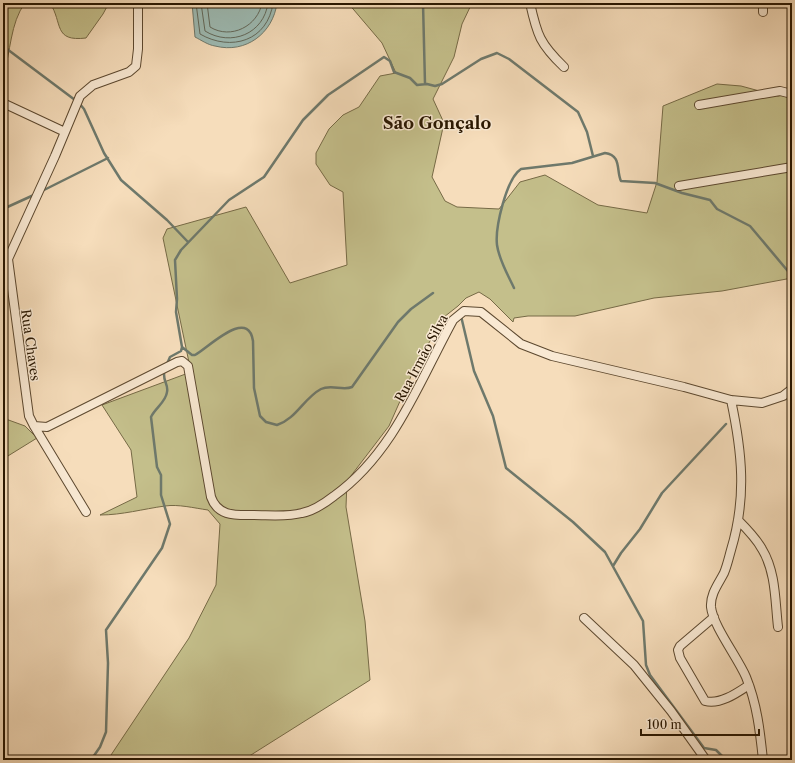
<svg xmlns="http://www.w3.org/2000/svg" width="795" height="763" font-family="'Libre Caslon Text',serif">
	<rect width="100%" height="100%" fill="#f6ddbb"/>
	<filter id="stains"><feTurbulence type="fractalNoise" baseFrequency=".005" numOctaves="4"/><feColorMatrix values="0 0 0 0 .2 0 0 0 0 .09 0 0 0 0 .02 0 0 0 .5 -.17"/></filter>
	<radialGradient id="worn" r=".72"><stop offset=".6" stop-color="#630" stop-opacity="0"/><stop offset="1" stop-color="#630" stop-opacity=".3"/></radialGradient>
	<path fill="#c4bf8b" stroke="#766a46" d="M3,3H25C10,23 11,52 3,76Z
		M50,3H109L103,14L86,38C53,42 63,23 50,3Z
		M348,3H472L462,24L454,57L433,99L444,123L432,177L445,201L457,207L499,209L520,182L545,175L598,205L647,213L657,182L663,106L717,84L741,86L778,96L792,93V278L722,291L654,298L575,316H528L514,318L513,322L490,299L479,292L466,298L458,306L444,317L416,365L389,426L347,481L346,507L365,621L370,680L243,760H106L111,755L189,638L216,585L220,524L208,510C194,508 178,504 165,506C143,509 122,515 100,515L137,497L131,450L102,405L191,372L163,238L167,229L246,207L290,283L347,265L343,192L330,185L316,164V153L329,129L343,115L359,107L380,76L396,73L382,43Z
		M3,418L25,426L37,438L3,459Z"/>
	<path fill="#9dbbb4" stroke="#6e796c" d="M192,3H277C273,33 246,54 215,46C208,45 201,40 195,37Z"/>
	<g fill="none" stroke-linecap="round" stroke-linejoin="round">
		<path stroke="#62685a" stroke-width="1" d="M196,3L200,34C231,52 268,41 273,3
			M201,3L205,31C231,47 264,34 268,3
			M207,3L210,27C231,40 258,26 262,3"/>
		<path stroke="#6e796c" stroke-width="2.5" d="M423,3L425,84
			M3,46L79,103L84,109L104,153L121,180L167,220L188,242
			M42,191L108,158
			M3,209L36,194
			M514,288C508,275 499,260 497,245C495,228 506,179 521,169L572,163L605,153C622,155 616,171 621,181L655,183L682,193L710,200L717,209L750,226L792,276
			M461,316L474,371L493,416L506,468L573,522L605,552L643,621L646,665L650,675L704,748L716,750L726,760
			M182,347L192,355H195C208,348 248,307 253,341L254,388L260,416L266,422L277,425C296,419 304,398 321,389C331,384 343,391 352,387L398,322L411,309L433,293
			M167,364L170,357L181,351L182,347L176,312L177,299L175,260L181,250L229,200L264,177L303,120L328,95L384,57L390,61L394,72L410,78L417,85L427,84L435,86L442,84L481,59L497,53L509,59L578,112L587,132L593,156
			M613,566L621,553L640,529L662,493L726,424
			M91,760L100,747L106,732L108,663L106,630L162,548L170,524L161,495V475L157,467L151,417C155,408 166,402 167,392C169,384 161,379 165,370"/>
		<defs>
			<path id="minor" d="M138,3V49L136,66L129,72L93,85L80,96L55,156L8,259L29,416L34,426L47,427L177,362L182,361L188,366L211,497C218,517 236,515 254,515C269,515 287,517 302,513C314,511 325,503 334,496C394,453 419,382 453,320L464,311L481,312L521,344L552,356L684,387L731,400L762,403L783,396L792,389
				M530,3C537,35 540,44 564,67
				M763,12V3
				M3,103L65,132
				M699,105L780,91L792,94
				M679,186L792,167
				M731,400C742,452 747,497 731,550C729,557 727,566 724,573C719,583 710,594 711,607C713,626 738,658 746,677C757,704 760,731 763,760
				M34,426L86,512
				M738,520C747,529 756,538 762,549C776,572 775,601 778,627
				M714,617L680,646L678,650L680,658L705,701C720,705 737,693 749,685
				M584,618L634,665L671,711L706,760
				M791,760H792"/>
		</defs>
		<use href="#minor" stroke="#5c482f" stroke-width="10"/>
		<use href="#minor" stroke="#f9e9d3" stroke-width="8"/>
	</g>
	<g text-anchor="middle" stroke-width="3" stroke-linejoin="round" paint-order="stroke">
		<g font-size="13" fill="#281600" stroke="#f9e9d3">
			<text transform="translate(31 345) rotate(82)" y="5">Rua Chaves</text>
			<text transform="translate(421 358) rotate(-62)" y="5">Rua Irmão Silva</text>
		</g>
		<g font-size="17" font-weight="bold" fill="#281600" stroke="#f9e9d3">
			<text x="437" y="129">São Gonçalo</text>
		</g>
	</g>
	<rect width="795" height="763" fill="none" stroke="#f6ddbb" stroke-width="16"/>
	<rect x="4" y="4" width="787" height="755" fill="none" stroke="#281600" stroke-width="2"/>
	<rect x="8" y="8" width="779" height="747" fill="none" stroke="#281600"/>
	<path d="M641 729v6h118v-6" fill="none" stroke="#281600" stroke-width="2"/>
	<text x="647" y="729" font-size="12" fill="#281600" stroke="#f9e9d3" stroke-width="3" paint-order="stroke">100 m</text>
	<rect width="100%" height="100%" filter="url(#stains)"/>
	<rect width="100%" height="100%" fill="url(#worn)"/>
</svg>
